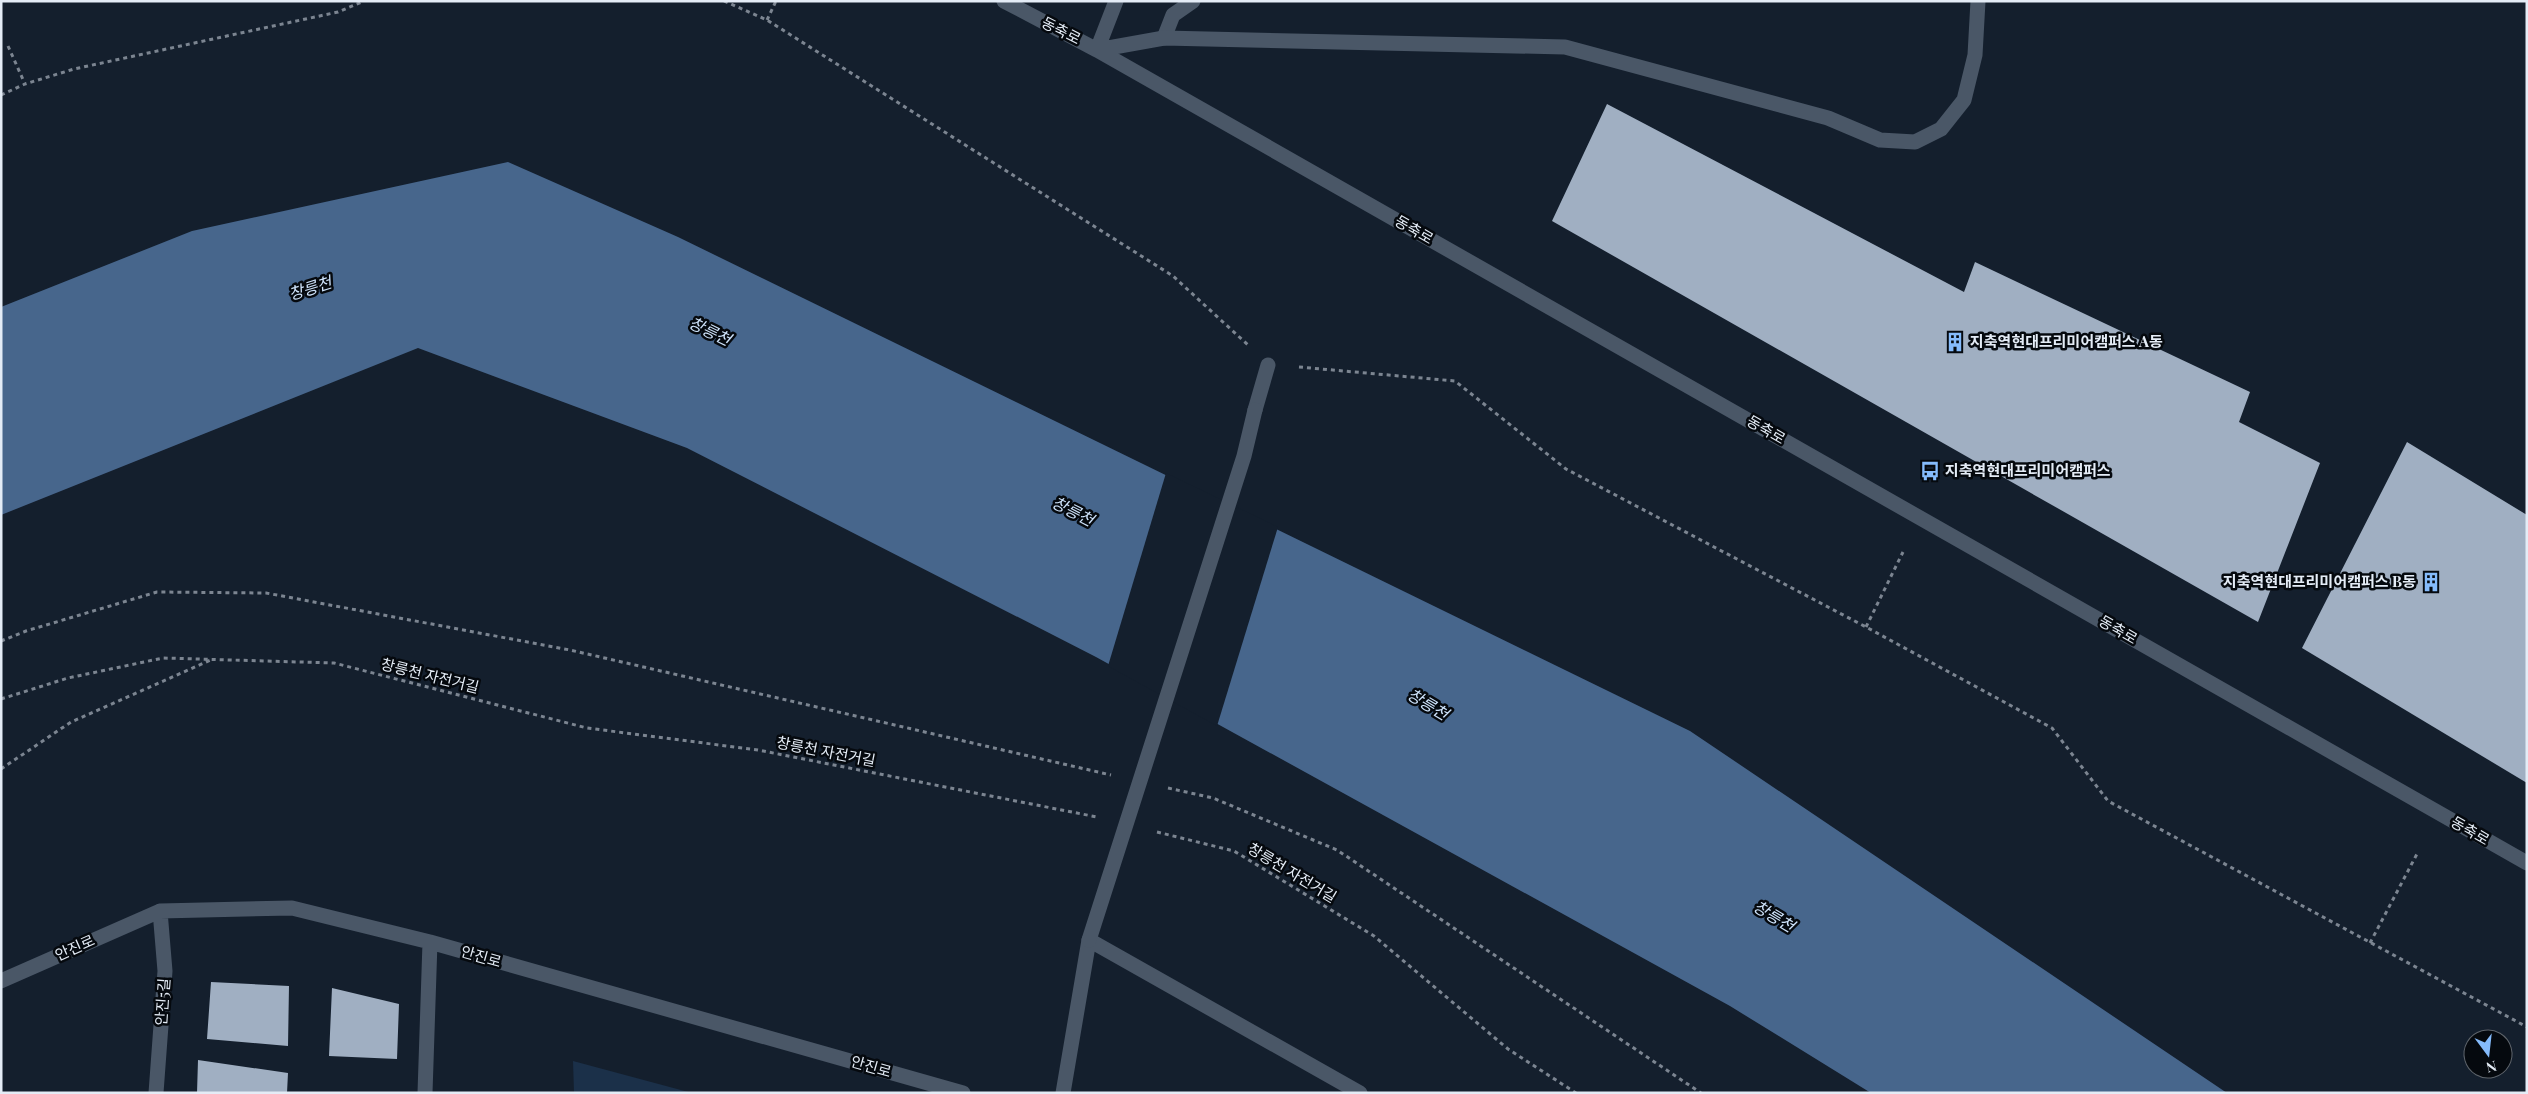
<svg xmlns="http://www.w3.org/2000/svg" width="2528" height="1094" font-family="'Playfair Display','Noto Sans KR',serif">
	<rect width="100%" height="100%" fill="#141f2d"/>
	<path fill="#1b3049" d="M573,1061L692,1093H574Z"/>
	<path fill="#47668c" d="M508,162L678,237L1690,731L2227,1093H1871L1730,1006L1096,657L687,448L418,348L1,515V307L192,231Z"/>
	<path fill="#141f2d" d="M1166,473L1278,527L1217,726L1108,666Z"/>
	<path fill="#a0afc2" d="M1607,104L1964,292L1975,262L2250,392L2239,422L2320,463L2258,622L1552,221Z
		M2407,442L2527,515V783L2302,648Z
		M211,982L289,986L288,1046L207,1039Z
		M332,988L399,1004L397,1059L329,1056Z
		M198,1060L288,1073L287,1093H197Z"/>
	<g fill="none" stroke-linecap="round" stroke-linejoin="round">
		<path stroke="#7c8591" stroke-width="3" stroke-dasharray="4 4" stroke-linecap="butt" d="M724,1L767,20L1173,276L1248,345
			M767,20L776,1
			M8,46L25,84
			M1,95L25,84L74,69L338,12L364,1
			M1299,367L1455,381L1566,469L1866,627L2052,728L2108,801L2527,1027
			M1866,627L1903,552
			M1,641L26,631L157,592L266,593L570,650L1111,775
			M1,699L68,678L163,658L334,663L587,728L758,750L1097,817
			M1,769L71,722L213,659
			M1168,788L1213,798L1337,850L1701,1093
			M1157,832L1234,851L1374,936L1508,1049L1576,1093
			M2370,943L2418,852"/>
		<path stroke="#4a5767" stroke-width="15" d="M1164,38L1173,15L1193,1"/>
		<path stroke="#4a5767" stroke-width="15" d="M1004,1L1097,50L2527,863
			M1097,50L1164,38L1565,47L1828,118L1880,140L1915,142L1941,129L1964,100L1975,55L1978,1
			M1097,50L1116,1
			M1255,410L1268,365
			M1,981L160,911L292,908L430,942L963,1093
			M156,1093L165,971L160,911
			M425,1093L430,942
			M1063,1093L1089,940L1360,1093"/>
		<path stroke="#4a5767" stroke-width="15" d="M1089,940L1244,456L1255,410"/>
	</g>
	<defs>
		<symbol id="building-bare" viewBox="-9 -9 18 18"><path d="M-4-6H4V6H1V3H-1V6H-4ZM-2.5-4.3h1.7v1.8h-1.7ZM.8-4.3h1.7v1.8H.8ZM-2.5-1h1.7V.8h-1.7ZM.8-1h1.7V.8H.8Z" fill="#85bbfb" stroke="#05090e" stroke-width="2.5" paint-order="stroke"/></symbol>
		<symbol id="bus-bare" viewBox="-9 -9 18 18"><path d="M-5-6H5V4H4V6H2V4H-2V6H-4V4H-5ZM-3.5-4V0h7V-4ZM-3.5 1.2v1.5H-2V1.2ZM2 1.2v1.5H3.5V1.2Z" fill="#85bbfb" stroke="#05090e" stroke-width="2.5" paint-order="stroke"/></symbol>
	</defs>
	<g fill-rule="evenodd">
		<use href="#building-bare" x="1941" y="328" width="28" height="28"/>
		<use href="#bus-bare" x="1916" y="457" width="28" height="28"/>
		<use href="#building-bare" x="2417" y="568" width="28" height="28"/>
	</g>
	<g text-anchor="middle" stroke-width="5" stroke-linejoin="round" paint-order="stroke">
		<g font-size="15" fill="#e4ecf6" stroke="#05090e">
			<text transform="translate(1061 31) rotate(27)" y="5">동축로</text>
			<text transform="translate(1414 230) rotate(30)" y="5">동축로</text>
			<text transform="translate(1766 430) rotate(30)" y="5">동축로</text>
			<text transform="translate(2118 630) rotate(30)" y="5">동축로</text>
			<text transform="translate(430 676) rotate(14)" y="5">창릉천 자전거길</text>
			<text transform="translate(826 752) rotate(11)" y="5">창릉천 자전거길</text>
			<text transform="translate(2470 831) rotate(30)" y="5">동축로</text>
			<text transform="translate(1292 873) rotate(31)" y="5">창릉천 자전거길</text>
			<text transform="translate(75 948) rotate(-24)" y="5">안진로</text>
			<text transform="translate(481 957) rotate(16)" y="5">안진로</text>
			<text transform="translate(163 1002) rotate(-86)" y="5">안진5길</text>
			<text transform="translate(871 1067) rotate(16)" y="5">안진로</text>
		</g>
		<g font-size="15" font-weight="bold" fill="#e4ecf6" stroke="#05090e" text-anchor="start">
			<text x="1970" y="347">지축역현대프리미어캠퍼스 A동</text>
			<text x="1945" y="476">지축역현대프리미어캠퍼스</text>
			<text x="2416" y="587" text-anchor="end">지축역현대프리미어캠퍼스 B동</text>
		</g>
		<g font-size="16" font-style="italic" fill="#cfe4fc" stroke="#05090e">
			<text transform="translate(310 288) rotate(-17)" y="6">창릉천</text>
			<text transform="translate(710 331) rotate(26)" y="6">창릉천</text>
			<text transform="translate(1073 511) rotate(27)" y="6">창릉천</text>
			<text transform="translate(1428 704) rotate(31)" y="6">창릉천</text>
			<text transform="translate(1774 916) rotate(31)" y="6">창릉천</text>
		</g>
	</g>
	<rect width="2528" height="1094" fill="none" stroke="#e4ecf6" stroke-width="5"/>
	<g transform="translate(2488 1054) rotate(165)"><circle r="24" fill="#05090e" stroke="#5e646b"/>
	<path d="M0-4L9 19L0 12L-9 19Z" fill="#85bbfb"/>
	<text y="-8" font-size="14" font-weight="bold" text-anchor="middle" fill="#e4ecf6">N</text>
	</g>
</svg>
